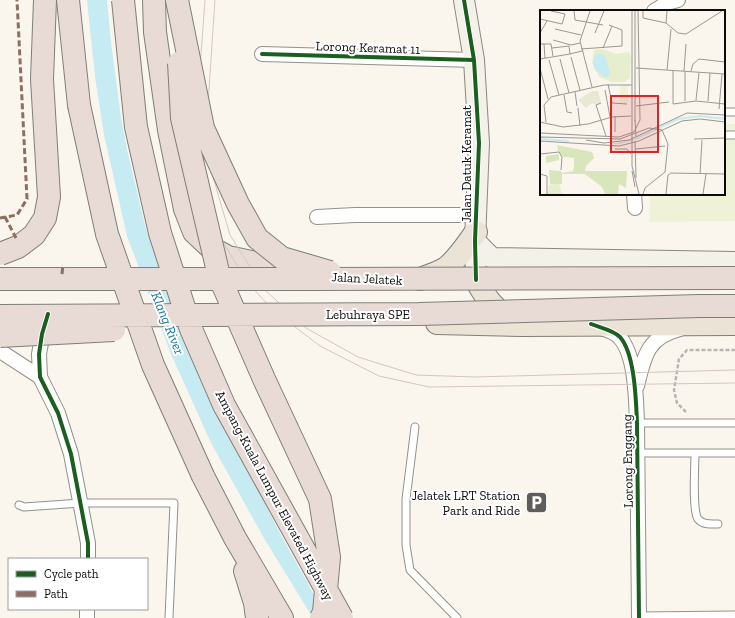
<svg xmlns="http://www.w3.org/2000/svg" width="735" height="618" font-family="'Zilla Slab',serif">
	<rect width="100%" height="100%" fill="#faf6ee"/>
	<path fill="#f0f2d8" d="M724,124H735V221L649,222L650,194H724Z"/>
	<path fill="#c6ebf3" d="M87,0H107L111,42L121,118L127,150L146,229L188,346L224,424L282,537L327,618H313L265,540L211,443L171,354L127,236L104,135L95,77Z"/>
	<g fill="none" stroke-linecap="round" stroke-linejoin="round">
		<defs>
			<path id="lane" d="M724,112H735
				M724,135H735
				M637,423H735
				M415,427L406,499V545L410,570L457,618
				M637,453H735
				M695,454C695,466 692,510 698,519C703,525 711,524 718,524
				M19,505L24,507L81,503H174L169,618
				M639,616L735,615"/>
			<path id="street" d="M654,11L667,3L678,0
				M262,54L474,60
				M634,194L635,208
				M317,217L355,215H476
				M44,327L39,354L40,377L58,413L71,454L88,543V559
				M601,328C608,330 616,333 620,338C636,356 636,400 637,423L639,618
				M0,351L40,377
				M637,386C644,357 647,337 680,329
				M87,618V609"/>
			<path id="secondary" d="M464,0L474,60L479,143L475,241L476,280
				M475,241L492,258L735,262"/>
			<path id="primary" d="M420,279C428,276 438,273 446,268C458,259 467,244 476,232
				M476,280C486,298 494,310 512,320
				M437,323L522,325L735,324"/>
			<path id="highway" d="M68,0L79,105
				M154,0L155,32L169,130L185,209L194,232L210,247L228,257L306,274
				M203,476L235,538L282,618
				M245,571L255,603L257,618"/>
		</defs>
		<use href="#lane" stroke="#93918d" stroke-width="9"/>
		<use href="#street" stroke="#93918d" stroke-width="16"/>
		<use href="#secondary" stroke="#898784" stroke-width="22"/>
		<use href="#primary" stroke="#807e7a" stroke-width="24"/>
		<use href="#highway" stroke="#807e7a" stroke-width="24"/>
		<path stroke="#b7b6b5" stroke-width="2.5" stroke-dasharray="4 2" stroke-linecap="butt" d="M686,412L677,403L674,390L679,359L687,350H735"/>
		<use href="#lane" stroke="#fefefc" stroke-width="7"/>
		<use href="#street" stroke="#fefefc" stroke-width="14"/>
		<use href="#secondary" stroke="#f4f1e8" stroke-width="20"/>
		<use href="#primary" stroke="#ece3d7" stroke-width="22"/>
		<use href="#highway" stroke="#e8dad4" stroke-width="22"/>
		<path stroke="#d6c4c6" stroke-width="1" d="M205,0L197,109L203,181L221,238L246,281L273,310L320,346L379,376L429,387L735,383
			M215,0L207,119L213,177L230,235L264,289L306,328L358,357L416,375L475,377L735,370"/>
		<defs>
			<path id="highway-bridge" d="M123,0L136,127L160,233L191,329L224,405L342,618
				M177,0L203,128L238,204L257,238L282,258L330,272
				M179,63L182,118L219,276L264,379L320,499L329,557L324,612L321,618
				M79,105L107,234L153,365L203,476
				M0,254L18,247L34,235L45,218L49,197L42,79L45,0
				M0,279H307L735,278
				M0,316L419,314L699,306H735
				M0,336L114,330"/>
		</defs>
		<use href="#highway-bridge" stroke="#807e7a" stroke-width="24" stroke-linecap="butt"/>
		<use href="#highway-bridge" stroke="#e8dad4" stroke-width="22"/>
		<path stroke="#8d6e63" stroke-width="3" stroke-dasharray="6 3" stroke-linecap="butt" d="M5,217L16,238
			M0,218L17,215L27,199L17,0
			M62,274L63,265"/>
		<defs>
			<path id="cycleway" d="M464,0L474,60L479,143L475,241L476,280
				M262,54L474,60
				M48,314L42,334L39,354L40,377L58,413L71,454L88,543V559
				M591,324C601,328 613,330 620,337C635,354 636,401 637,423L639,618"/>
		</defs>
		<use href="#cycleway" stroke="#fff" stroke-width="6"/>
		<use href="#cycleway" stroke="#1b5e20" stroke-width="4"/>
	</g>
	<defs>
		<symbol id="parking-square" viewBox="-11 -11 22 22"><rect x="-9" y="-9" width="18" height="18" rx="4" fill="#5f5d5a" stroke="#fff"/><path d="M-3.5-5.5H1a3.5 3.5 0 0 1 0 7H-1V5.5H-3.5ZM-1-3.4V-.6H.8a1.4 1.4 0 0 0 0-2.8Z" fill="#fff"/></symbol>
	</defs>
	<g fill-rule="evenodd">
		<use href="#parking-square" x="524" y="490" width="25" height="25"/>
	</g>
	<g text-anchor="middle" stroke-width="4" stroke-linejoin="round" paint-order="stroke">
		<g font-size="13" fill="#0b0b0b" stroke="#fff">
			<text transform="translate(368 47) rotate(2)" y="5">Lorong Keramat 11</text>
			<text transform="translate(466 164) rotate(-90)" y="5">Jalan Datuk Keramat</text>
			<text transform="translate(367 278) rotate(3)" y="5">Jalan Jelatek</text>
			<text x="368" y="319">Lebuhraya SPE</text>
			<text transform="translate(627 461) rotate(-91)" y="5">Lorong Enggang</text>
			<text transform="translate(275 495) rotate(62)" y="5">Ampang-Kuala Lumpur Elevated Highway</text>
		</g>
		<g font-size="13" fill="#0b0b0b" stroke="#fff" text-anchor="end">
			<text x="520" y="500">Jelatek LRT Station<tspan x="520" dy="15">Park and Ride</tspan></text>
		</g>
		<g font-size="14" font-style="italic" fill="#17769a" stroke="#fff">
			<text transform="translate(168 323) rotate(68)" y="5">Klang River</text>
		</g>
	</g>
	<g transform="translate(540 10)">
		<rect width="185" height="185" fill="#faf6ee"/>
		<path d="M63,39L76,44L89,42L91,47L90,68L84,72H71L59,67L52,53L54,40ZM19,173L22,184H8L9,175Z" fill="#e7eece"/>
		<path d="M17,135L52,142L54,148L46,156L45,161H87L86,178L79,174L78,184H65L62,177L45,164H22V174H10L9,160L21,161L22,163L33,161L34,156V148L24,147L18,141ZM19,144V150L6,153V146Z" fill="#d9e6bc"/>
		<path d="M52,81H58L61,92L56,95L52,93L46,98L38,90Z" fill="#e8e9d2"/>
		<path d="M80,75H88V93H80Z" fill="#f0f2d8"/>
		<path d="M63,44L67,50L70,64L66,68L55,60L53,52L55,45ZM160,105L185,108V110L160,107L138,110L98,129L81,134H69L88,131L138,108Z" fill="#c6ebf3"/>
		<path fill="none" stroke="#c6ebf3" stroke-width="2" d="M0,129L29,131"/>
		<path fill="none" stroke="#9a9893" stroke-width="1" d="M34,1L35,10L63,15M50,1L40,31L52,77M92,1V156L99,184M95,1V111M103,1V8L126,13M0,9L22,14L25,4L11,1M126,13L138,23L146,24L182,1M126,13L127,1M15,19L41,25M0,23L7,11M55,23L64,1M13,30L31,35L40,33M0,34H11L13,46M4,34L5,48M12,38L29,36L30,44L42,41M63,38L72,16M41,39L82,36V20L69,15M31,47L40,80M0,49L30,44M20,49L29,83M9,50L19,85M0,58L8,89M96,58L185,64M127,60L131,19M133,61V94L156,91L185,94M144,61L146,34M151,61L153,54L159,49L185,52M68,74L72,93L87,94M65,80L70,107M35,82L37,96M24,85L27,102L32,103M156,90L159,63M145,91V62M168,91L170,63M61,93L56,95L66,126M96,96L129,92M38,98L40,116M179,99L182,64M95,110L96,126M0,112L23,117L48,114L72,107L91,106M6,112L4,95L11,87L64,75H92M75,122V106M0,123L79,127L94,122L100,110L98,1M0,127L80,129L109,118L122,120L128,134L125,162L105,178L103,184M154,129L185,128M46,130L64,133L89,130L147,103L185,105M0,131L79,136L99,131L142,111L160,109L185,112M95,131L96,168M75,139H87L91,144M96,139L125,136M0,144L19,142L22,147L21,160M92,161L95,177M130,163L185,164M0,164L7,166V184M160,164L162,130M126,184L128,165L130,164M163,184L166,164"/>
		<path fill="#d62828" fill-opacity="0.15" stroke="#d62828" stroke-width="2" d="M71,86H118V142H71Z"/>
		<rect width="185" height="185" fill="none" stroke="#0b0b0b" stroke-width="2"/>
	</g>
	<rect x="8" y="558" width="140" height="52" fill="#ffffff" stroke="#9d9d9d"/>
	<rect x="16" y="571" width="20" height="6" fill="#1b5e20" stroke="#9d9d9d"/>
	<text x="44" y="578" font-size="12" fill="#0b0b0b">Cycle path</text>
	<rect x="16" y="591" width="20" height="6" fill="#8d6e63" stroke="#9d9d9d"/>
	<text x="44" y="598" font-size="12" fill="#0b0b0b">Path</text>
</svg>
